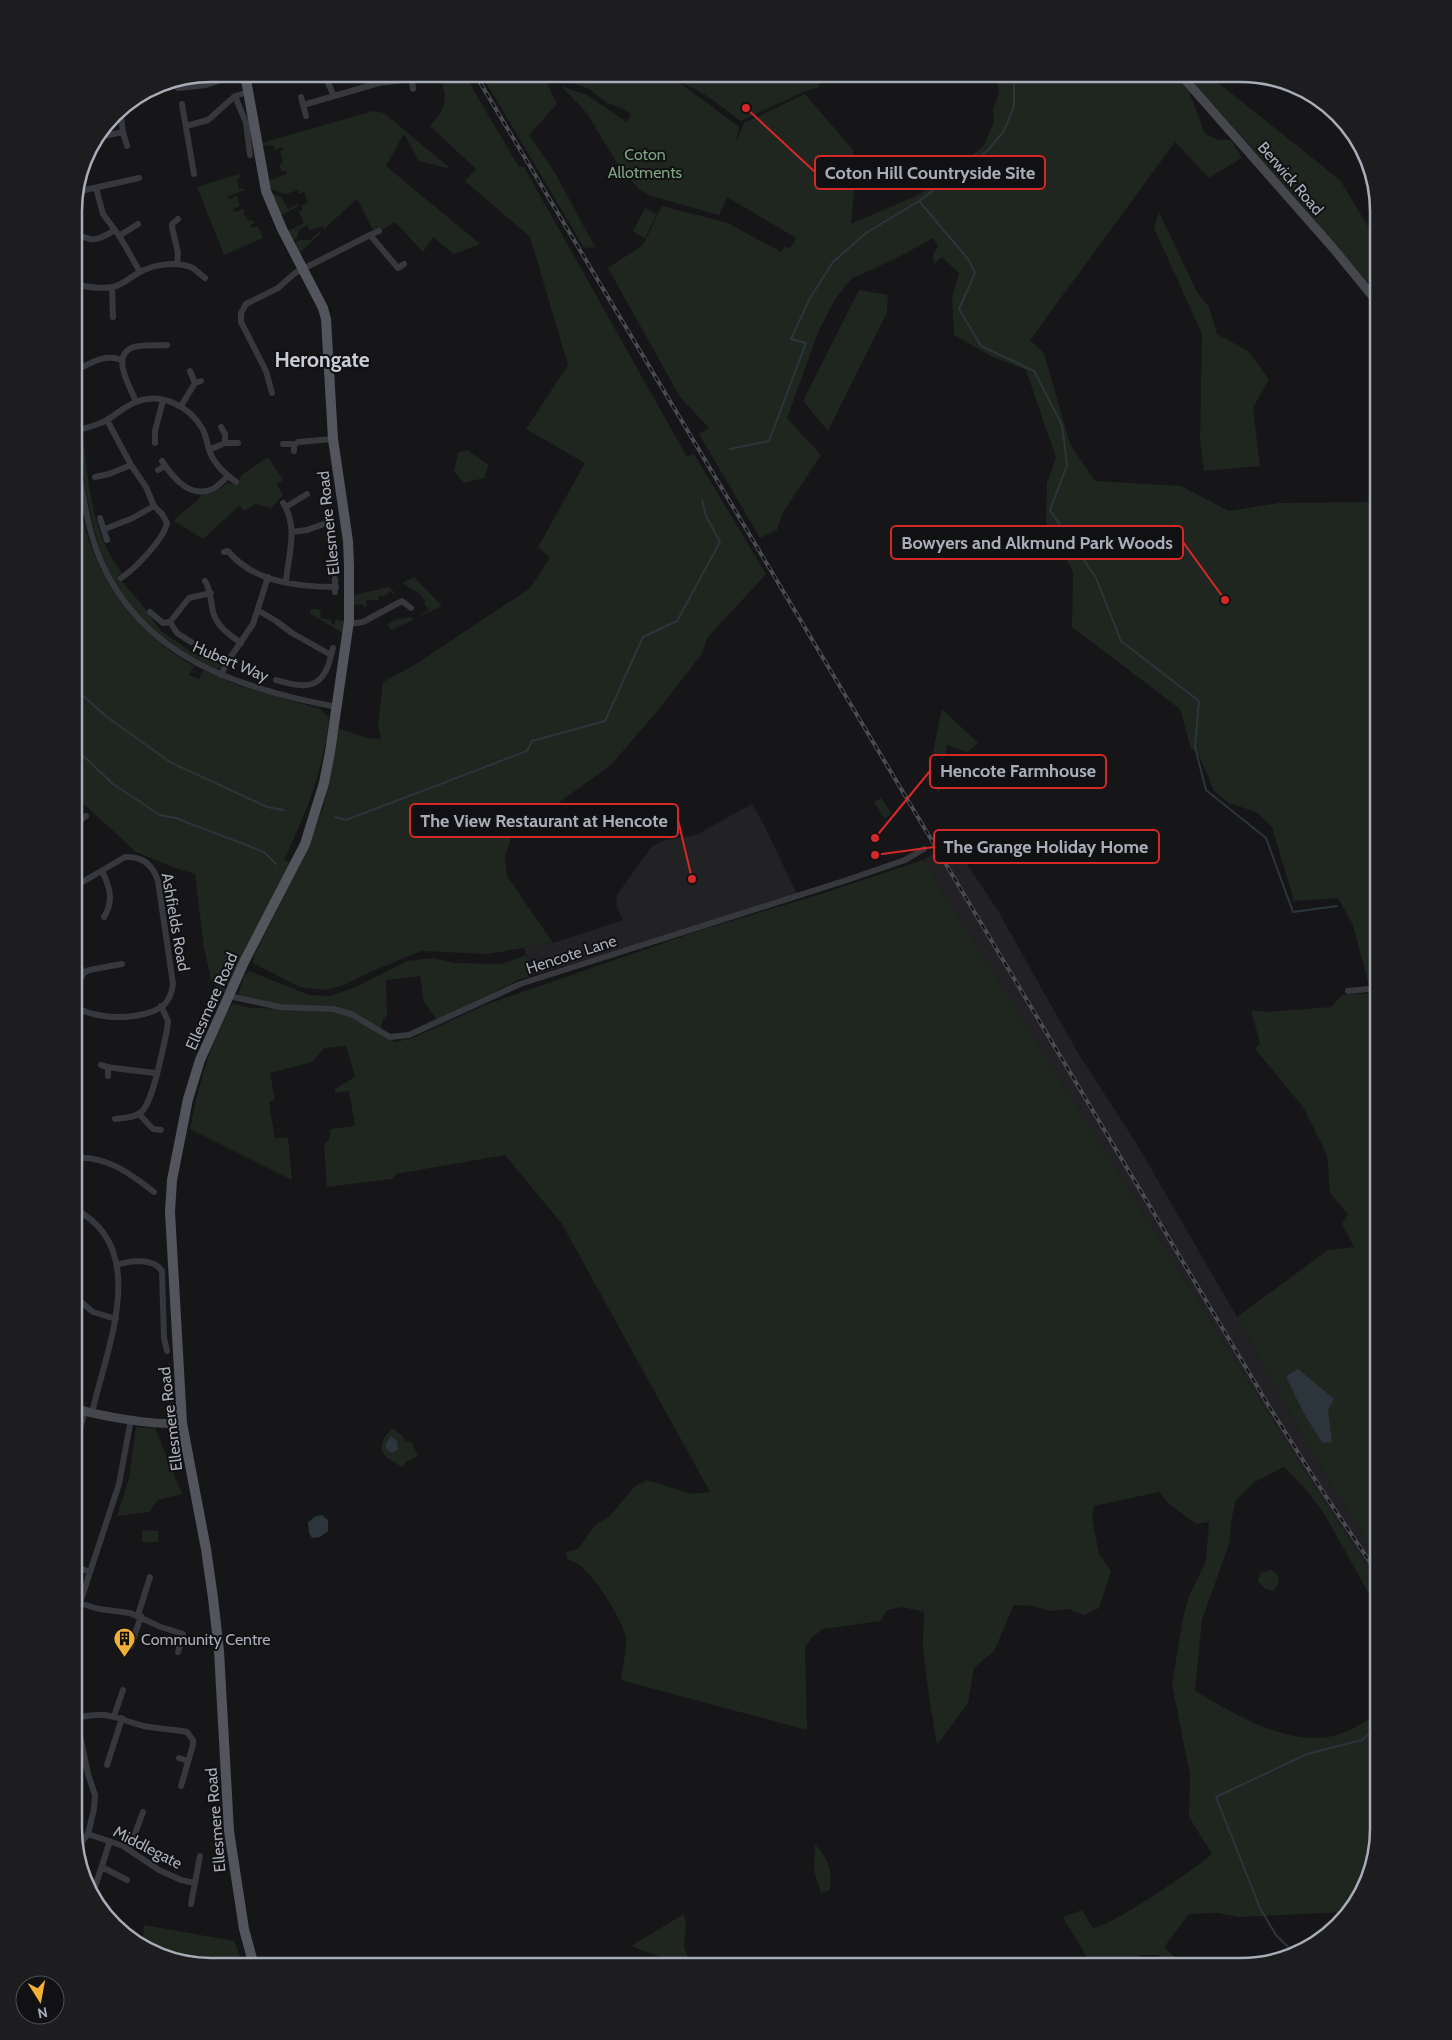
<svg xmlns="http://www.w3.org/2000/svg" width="1452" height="2040" font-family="Cabin,sans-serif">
	<rect width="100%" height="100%" fill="#161618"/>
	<path fill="#222225" d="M752,804L764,825L797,894L643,943L534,975L523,946L553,943L623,920L616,905L617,895L652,846L666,840L696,835Z
		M952,842L997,909L1078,1053L1135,1141L1237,1317L1316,1460L1378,1557V1584L1288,1445L923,860Z"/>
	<path fill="#1e261f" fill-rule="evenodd" d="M438,74H464L519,167H524L687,457L694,454L766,574L708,637L701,655L659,709L611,765L511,837L505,858L507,876L553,943L524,946V948L487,954L421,951L373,971L341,986L326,990L300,987L253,963L254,956L302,860L323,808L339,728L366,738L381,739L378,725L383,682L416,664L529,589L550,558L538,547L585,463L526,429L568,365L530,237L465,181L476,169L430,126C447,107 449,98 438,74Z
		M481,74H543L557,104L529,135L555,173L595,247L584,248Z
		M551,74H819V87L801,93L741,121L704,94L675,79L739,127L736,142L744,123L805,94L853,150V155L857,156L851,224L920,194L984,146L994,121L993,109L999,94L996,74H1174L1188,89L1205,134L1218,140H1231L1242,158L1209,178L1175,142L1030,340L1044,353L1070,444L1095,481L1181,486L1229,511L1279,503L1377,502L1378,506V984L1369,986L1353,925L1338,898L1294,901L1272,827L1256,812L1229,803L1214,791L1199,755L1191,748L1180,709L1072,627L1073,572L1046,522L1047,483L1056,458L1026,370L993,357L954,335L952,298L959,273L942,257L934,264L933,254L938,246L933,238L897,258L851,279L836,298L819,330L787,418L821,455L782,514L777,530L760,538L699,434L709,428L680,397L608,268L643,245L662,206L728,223L781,252L785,246L790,249L796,238L727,197L719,215L651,196L639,189L620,168L586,112L561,86L587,95L627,122L631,114L621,108L607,103L589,89L553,76Z
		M1186,74H1207L1340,180L1378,243V273L1367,283L1299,201Z
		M373,111L384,113L451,169L419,161L404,134L386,166L480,244L454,254L433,237L423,252L395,222L380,231L378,228L373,230L357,199L324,229L323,226L310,230L307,225L300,229L297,238L293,240L288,231L304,223L299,212L302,211V205L308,202L304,192L299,194L298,190L286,194L271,189L268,181L287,174L285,170L282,172L279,164L283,163L280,151L283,150L282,147L275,150L273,145L262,146V143Z
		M239,174L240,178L237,179L239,189L244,188L245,190L228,196L229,199L237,196L240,206L233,209L234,212L244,209V216H246L249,221L253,220L255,223L250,225L251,228L258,226L263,238L224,255L197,187Z
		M272,193L282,198L288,209L298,204L299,206L281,215Z
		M645,208L657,214L645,238L633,232Z
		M1159,212L1197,292L1209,307L1217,334L1248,351L1269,379L1253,408L1260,466L1204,471L1200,441L1202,334L1154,228Z
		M319,232L321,233L300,252L295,243L300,240H310Z
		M859,290L888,295L887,312L828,431L803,401Z
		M83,433C88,481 91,533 122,573L117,576L139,601L161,631L191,652L222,665L219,668L216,669C166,645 121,608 102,555C91,524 86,490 80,458L82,452L79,439Z
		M467,450L489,465L484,478L464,483L454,471L458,453Z
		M268,457L283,480L277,484L283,495L271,508L255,504L244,511L240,505L203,539L174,521C181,511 195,506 201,495L212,493L228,483L236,485L242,475Z
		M74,463C78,485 80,509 86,531C103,590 141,636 194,666L189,675L199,679L203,670L240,686L320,709L329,717C325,767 305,815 284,860L292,863L225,994L212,983L204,948L195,874L175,868L136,852L74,795Z
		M414,577L442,606L422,615L421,614L429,610L424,603L425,601L419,593L402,583Z
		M389,587L394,592V595L391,591L383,597L381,595L378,598L379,600H366V607H364L363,604L354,605V595Z
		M311,609L321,610L320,618L331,620V623L335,624V620L347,621L344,634L310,613Z
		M412,617L413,620L391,630L387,625L396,619Z
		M942,709L978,743L967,752L947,745L939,793L927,780Z
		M881,798L892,814L884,818L874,802Z
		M923,860L1288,1445L1378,1584V1610L1325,1515L1309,1493L1284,1467L1253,1483L1236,1500L1232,1517L1229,1544L1202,1620L1195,1691C1235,1714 1285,1746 1333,1736C1349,1732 1364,1722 1378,1714V1770H1372L1378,1789V1829L1360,1897L1345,1912L1239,1917L1218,1913L1189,1914L1164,1947L1184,1966H1167L1158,1955H1140L1142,1966H1092L1063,1917L1082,1910L1093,1928C1112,1926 1195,1869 1212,1854L1189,1817L1190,1775L1172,1684L1183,1618L1189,1596L1206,1561L1209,1522L1196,1524L1168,1503L1159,1492L1094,1506L1092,1518L1099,1554L1111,1571L1099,1608L1084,1615L1068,1609L1050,1611L1032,1606L1014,1605L994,1651L974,1668L968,1703L937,1745C932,1713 926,1680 923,1647C922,1635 925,1624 924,1612L902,1607L887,1610L880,1621L823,1629L813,1636L805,1648L807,1730L621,1680C622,1669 627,1649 626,1638C623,1620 595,1577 581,1566C577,1563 571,1561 567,1559L566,1552L578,1549L595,1525L610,1516L634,1487L647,1480L692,1494L710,1492L562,1224L505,1155L396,1174L392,1179L327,1187L324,1144L329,1140L331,1129L355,1126L349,1091L335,1093V1089L355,1077L346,1046L324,1048L312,1062L270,1073L275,1100L269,1102L275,1138H288L292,1180L190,1129C198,1085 211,1042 232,1003L250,1008L331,1010L349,1015L395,1042L413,1038L485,1005L698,931L821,894Z
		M526,955L534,975L518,980L437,1020L424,1002L420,976L386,980L387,1015L383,1020L380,1030L361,1016L336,1006L280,1004L238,995L244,976L249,971L309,995L330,996L356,987L407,961L433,958L454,963L502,964Z
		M1374,993L1378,1000V1557L1316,1460L1237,1317L1328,1250L1354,1247L1342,1224L1348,1214L1330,1193L1327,1155L1303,1107L1255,1049L1260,1043L1251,1010L1267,1012L1331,1007L1342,995Z
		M136,1427L155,1428L182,1494L158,1500L149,1512L117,1516L129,1478Z
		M392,1428L403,1436L405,1441L411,1442L418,1455L413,1459L407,1461L402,1467L387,1458L381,1450L383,1439ZM391,1437L398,1450L391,1453L386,1449V1443Z
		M142,1530L158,1531V1542H142Z
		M1271,1570L1277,1574L1279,1582L1274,1591L1265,1589L1258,1581L1260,1573Z
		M815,1844C829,1862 832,1866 830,1890L821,1893L814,1871Z
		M684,1914L686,1924L684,1946L691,1966H670L660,1957L631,1946Z
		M144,1925L234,1941L244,1966H202L142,1948Z"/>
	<path fill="#2c353c" d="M1298,1369L1334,1399L1328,1410L1332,1442L1323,1443C1308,1422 1296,1399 1286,1376Z
		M391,1436L397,1441L398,1450L391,1453L386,1449V1443Z
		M322,1515L328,1520V1531L320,1537L312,1538L309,1533L308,1522L316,1516Z"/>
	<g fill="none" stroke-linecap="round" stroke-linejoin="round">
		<path stroke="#2c353c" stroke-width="2" d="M919,201L968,259L975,273L959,309L981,346L1034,371L1062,425L1067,465L1050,510L1096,578L1121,641L1199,701L1195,747L1206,790L1266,838L1293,912L1337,906
			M730,449L769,441L806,343L791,339L810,298L833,262L866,233L919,201L988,150L1004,131L1014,106V74
			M74,688L107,717L170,762L267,807L284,810
			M74,747L113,784L160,815L176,818L264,852L276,864
			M335,817L346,820L527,751L532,741L605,721L643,637L677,621L720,542L706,516L702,500
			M1293,1952L1276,1935L1260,1908L1216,1797L1307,1754L1362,1740L1378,1725"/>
		<path stroke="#37383d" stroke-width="6" d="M324,74L334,96
			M411,74L413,89
			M172,81L178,88L206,85L240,74
			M235,96L246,123L250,155
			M301,97L306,116
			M182,104L194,174
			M303,105L379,83L412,79
			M120,110L123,132L127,146
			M186,126L208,120L235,96L248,92
			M98,137L123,132
			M96,188L103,214L120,237L140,272
			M76,192L139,178
			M370,235L379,231
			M119,236L138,224
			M77,237C83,236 84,237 90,239C98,241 108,234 115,230
			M177,264L178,253L172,227V224L178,219
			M74,284C86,287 100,289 113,287C124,284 130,277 140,272C155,264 177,261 193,268C197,271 201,275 205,278
			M112,287L113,317
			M74,371C91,364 102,353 122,360
			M190,371L195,383
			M272,393L266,371L241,322V313L246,304L278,288L295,273L370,235L398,268L404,264
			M136,402C131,388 111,358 131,348C141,344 157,346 167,345
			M181,406L195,383L201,381
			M107,420L131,465L146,487L154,506L162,514L167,523C164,539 135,569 121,578
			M221,427L225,434V443
			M74,431C85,428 97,426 107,420C117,414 125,406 136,402C161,392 189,406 202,428C206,435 207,442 209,450C214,464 224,473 236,482
			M74,441C81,480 85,523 100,559C142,658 240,689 337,707
			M155,443V431L163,400
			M283,444H292L294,446
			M209,450L225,443H238
			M294,451V446L298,442L333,439
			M162,461C173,478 190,499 213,489C218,486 223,481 228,476
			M158,470L165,466
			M95,477L109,474L131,465
			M283,503C299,527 288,556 286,582
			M286,507L307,494
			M100,518L107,540
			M105,529L133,518L154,506
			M292,532L307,530L332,521
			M224,552L228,551C253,582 298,587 336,587
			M335,579V592
			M205,581C212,592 210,603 214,615C218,627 231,636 241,643
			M259,611L276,621L292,633L331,655C324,690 305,689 276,680
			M150,612L163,623L170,622L189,598L211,593
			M170,622L177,633L191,642
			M349,624L363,622L402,601L411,608
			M331,655L333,648
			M221,675L228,661L253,624L268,577
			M74,824L86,816
			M102,871C110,887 114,901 104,917
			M74,945L77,962L84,973
			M74,988L84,973L89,970L122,964
			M1348,991L1378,988
			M229,996L280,1007L333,1009L351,1014L390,1037L409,1035L520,984L847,880L905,860L924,849
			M74,1005C93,1021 144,1021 164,1005C170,999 172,992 173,984L158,881C153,865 143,856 125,857L74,887
			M101,1065C109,1069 144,1071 156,1073
			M108,1076V1068
			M139,1114L153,1129L161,1130
			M115,1119C124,1118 134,1118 141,1112C153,1104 163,1047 167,1030L168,1021L161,1006
			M74,1158C106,1155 131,1174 154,1192
			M74,1209C153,1247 105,1352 92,1413
			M117,1265C130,1260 154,1258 162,1271L164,1338L167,1351
			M74,1296L93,1312L116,1319
			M74,1310L79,1302
			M74,1450L85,1411
			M74,1566L90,1572
			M79,1603L99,1609L130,1613L161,1627L183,1634L178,1652
			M138,1615L150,1577
			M74,1621L119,1484L131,1419
			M131,1646L141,1616
			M74,1706L88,1774L95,1795L94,1809L88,1834L79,1846L80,1854
			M114,1716L123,1690
			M76,1718C109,1710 115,1719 144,1726C158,1729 173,1729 187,1732L193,1740V1745L181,1786
			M179,1758L188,1761
			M107,1765L122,1718
			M74,1768L86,1765
			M88,1834L123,1846L159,1870L181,1880L195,1883
			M129,1850L143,1812
			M102,1867L127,1880
			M95,1887L110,1841
			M191,1904L200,1856"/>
		<path stroke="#45474d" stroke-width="9" d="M1180,74L1333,248L1378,303
			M74,1408C99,1416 156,1426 182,1423"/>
		<path stroke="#53555c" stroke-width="10" d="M245,74L266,191L282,229L323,308L326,319L333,439L348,541L349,565V621L330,752L324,783L305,844L244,962L200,1060L188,1099L172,1180L170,1212L182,1423L206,1549L213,1598L219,1651L229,1831L244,1929L254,1966"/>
		<defs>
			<path id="rail" d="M475,74L1270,1408L1323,1492L1378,1574"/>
		</defs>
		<use href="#rail" stroke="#4a4c52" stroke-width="4"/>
		<use href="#rail" stroke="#111113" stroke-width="2" stroke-dasharray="5.5" stroke-linecap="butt"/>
	</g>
	<defs>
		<symbol id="building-pin" viewBox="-11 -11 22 30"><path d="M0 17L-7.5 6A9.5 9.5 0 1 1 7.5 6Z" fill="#f2b134" stroke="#111113"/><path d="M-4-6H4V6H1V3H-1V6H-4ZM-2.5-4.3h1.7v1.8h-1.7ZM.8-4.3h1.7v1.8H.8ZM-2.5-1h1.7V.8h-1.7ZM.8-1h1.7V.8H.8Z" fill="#111"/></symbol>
	</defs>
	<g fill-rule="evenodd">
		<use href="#building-pin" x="112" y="1626" width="25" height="34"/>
	</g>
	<g text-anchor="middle" stroke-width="4" stroke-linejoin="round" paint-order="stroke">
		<g font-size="16" fill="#7fa381" stroke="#111113">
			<text x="645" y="160">Coton<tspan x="645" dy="18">Allotments</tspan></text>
		</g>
		<g font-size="16" fill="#a8adb8" stroke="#111113">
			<text transform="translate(1291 178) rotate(49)" y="6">Berwick Road</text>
			<text transform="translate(328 523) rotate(-96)" y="6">Ellesmere Road</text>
			<text transform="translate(231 661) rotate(23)" y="6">Hubert Way</text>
			<text transform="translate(176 922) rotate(80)" y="6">Ashfields Road</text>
			<text transform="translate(571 954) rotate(-18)" y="6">Hencote Lane</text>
			<text transform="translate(211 1001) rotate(-66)" y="6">Ellesmere Road</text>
			<text transform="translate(170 1419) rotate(-97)" y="6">Ellesmere Road</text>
			<text transform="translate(215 1820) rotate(-95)" y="6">Ellesmere Road</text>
			<text transform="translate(148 1847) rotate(27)" y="6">Middlegate</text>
		</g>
		<g font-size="16" fill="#a8adb8" stroke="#111113" text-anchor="start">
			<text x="141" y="1645">Community Centre</text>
		</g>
		<g font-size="21" font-weight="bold" fill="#c9ccd4" stroke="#111113">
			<text x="322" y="367">Herongate</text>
		</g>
	</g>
	<path d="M0 0H1452V2040H0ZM211 82H1241A129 129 0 0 1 1370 211V1829A129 129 0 0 1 1241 1958H211A129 129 0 0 1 82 1829V211A129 129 0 0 1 211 82Z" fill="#1d1d20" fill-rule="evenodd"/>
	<path fill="none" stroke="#a8adb8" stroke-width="2.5" d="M211 82H1241A129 129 0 0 1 1370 211V1829A129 129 0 0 1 1241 1958H211A129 129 0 0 1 82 1829V211A129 129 0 0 1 211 82Z"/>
	<path fill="none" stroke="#d62828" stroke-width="2" d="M746 108L815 172M1225 600L1183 542M875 838L930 771M692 879L678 820M875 855L934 847"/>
	<g fill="#d62828" stroke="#111113" stroke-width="2">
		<circle cx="746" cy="108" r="5"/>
		<circle cx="1225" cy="600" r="5"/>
		<circle cx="875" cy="838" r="5"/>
		<circle cx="692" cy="879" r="5"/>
		<circle cx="875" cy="855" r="5"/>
	</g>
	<g fill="#111113" stroke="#d62828" stroke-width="2">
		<rect x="815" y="156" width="230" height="33" rx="5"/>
		<rect x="891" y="526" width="292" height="33" rx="5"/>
		<rect x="930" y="755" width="176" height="33" rx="5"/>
		<rect x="410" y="804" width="268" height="33" rx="5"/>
		<rect x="934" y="830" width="225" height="33" rx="5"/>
	</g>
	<g font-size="18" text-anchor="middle" font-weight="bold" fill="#a8adb8">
		<text x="930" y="179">Coton Hill Countryside Site</text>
		<text x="1037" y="549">Bowyers and Alkmund Park Woods</text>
		<text x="1018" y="777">Hencote Farmhouse</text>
		<text x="544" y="827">The View Restaurant at Hencote</text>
		<text x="1046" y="853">The Grange Holiday Home</text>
	</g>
	<g transform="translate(40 2000) rotate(169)"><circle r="24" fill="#111113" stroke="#4d4f55"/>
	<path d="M0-4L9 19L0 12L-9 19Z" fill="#f2b134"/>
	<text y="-8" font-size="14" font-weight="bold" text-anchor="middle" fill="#a8adb8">N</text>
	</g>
</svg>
